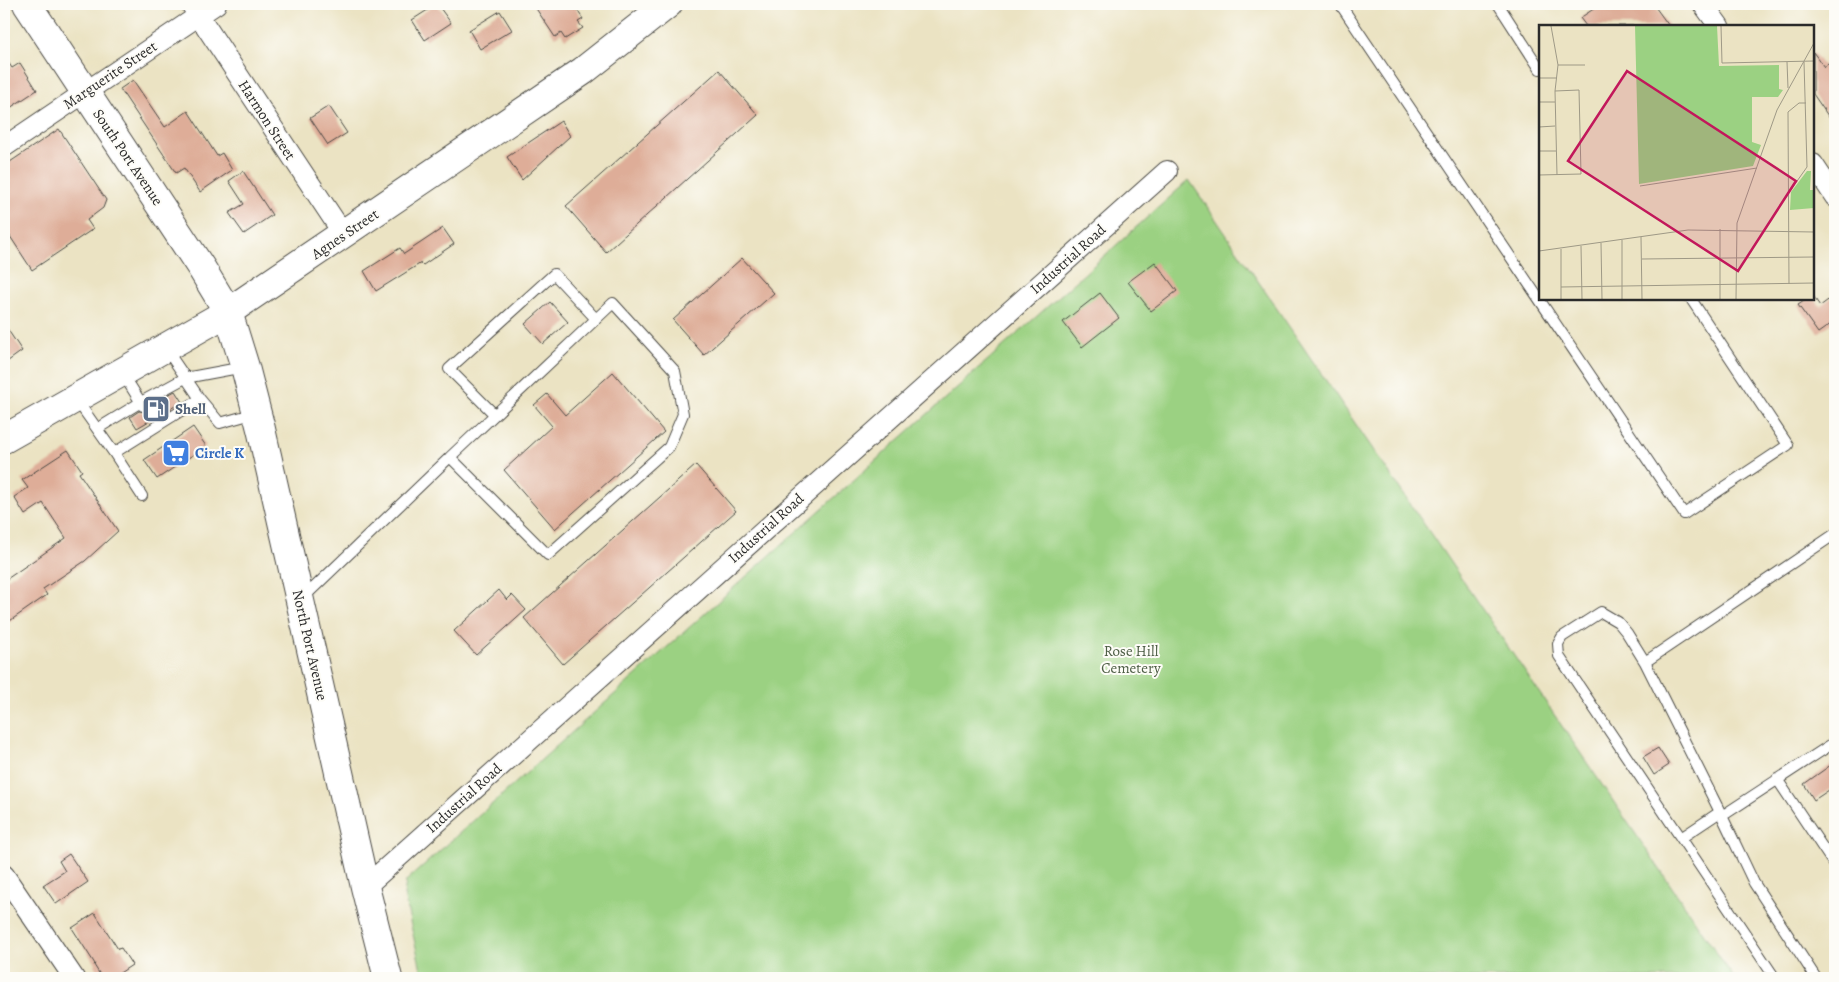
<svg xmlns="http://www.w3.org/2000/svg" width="1839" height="982" font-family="Alegreya,serif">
	<rect width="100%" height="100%" fill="#fdfcf7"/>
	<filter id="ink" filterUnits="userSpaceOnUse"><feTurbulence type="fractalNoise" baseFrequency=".02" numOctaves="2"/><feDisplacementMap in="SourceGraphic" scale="10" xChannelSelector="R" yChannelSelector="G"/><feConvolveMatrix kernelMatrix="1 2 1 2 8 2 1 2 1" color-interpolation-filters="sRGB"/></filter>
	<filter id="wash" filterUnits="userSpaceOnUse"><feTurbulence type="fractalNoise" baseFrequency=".0096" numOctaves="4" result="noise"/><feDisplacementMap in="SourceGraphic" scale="20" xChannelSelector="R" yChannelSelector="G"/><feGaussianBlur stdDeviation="1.12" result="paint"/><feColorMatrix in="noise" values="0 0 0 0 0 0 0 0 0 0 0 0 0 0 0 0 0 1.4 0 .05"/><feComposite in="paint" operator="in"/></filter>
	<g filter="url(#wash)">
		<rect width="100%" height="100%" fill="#ebe3c3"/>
		<path fill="#9bd182" stroke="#637e56" d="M1189,180L1734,978H423L404,895L406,881Z"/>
		<g id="blocks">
			<path fill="#dead98" d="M437,4L451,23L425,40L412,20Z
				M533,4H573L583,19L578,22L583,28L565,39L561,33L555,37Z
				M1601,4H1653L1669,26H1586L1580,18Z
				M500,11L512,30L480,49L469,30Z
				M1813,52L1824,67L1835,59V126L1813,94Z
				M4,56L12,68L20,63L37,90L4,112Z
				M719,70L758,115L606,252L566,206Z
				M133,80L165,127L188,111L217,156L222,153L232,170L200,192L184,168L176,173L120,89Z
				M329,106L347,133L328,145L310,118Z
				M561,121L570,136L522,180L507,157Z
				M59,129L106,200L103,208L87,220L93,229L32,270L4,227V166Z
				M243,171L272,215L244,234L229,213L244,204L229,181Z
				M443,228L454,244L423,265L421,263L376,291L364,271L400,248L404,254Z
				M742,258L774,293L704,355L673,320Z
				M1155,262L1177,291L1151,311L1128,282Z
				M1100,293L1119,318L1082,347L1063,322Z
				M1835,295V321L1818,333L1798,305L1807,299H1813V296L1820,306Z
				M550,302L568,322L543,344L525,324Z
				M4,324L22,351L4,364Z
				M613,372L664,432L555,529L504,470L552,426L534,405L547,394L565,415Z
				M175,391L182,402L137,428L130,417L139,411L146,412L150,405Z
				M193,427L206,446L157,479L144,460Z
				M68,450L82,471L79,473L118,531L85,561L43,589L47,595L4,625V581L66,538L43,503L25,515L14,497L28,488L22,480Z
				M696,465L736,511L563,664L524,618Z
				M499,590L507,600L512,595L526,610L476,655L454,631Z
				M1658,748L1669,765L1654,775L1643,757Z
				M1835,762V786L1814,800L1804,784Z
				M69,854L88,882L56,904L43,885L65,871L59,861Z
				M95,913L118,949L121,948L132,965L112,978H102L94,965L95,964L72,928Z"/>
		</g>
	</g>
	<g filter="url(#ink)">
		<use href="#blocks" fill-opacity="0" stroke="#484742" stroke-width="1"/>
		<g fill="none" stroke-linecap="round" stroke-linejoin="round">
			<defs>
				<path id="lane" d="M1340,4L1684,514L1788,445L1691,299
					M1498,4L1540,69
					M123,374L143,406
					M76,399L114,453L200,399L166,349
					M200,399L220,423L256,413
					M494,414L449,369L554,274L596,319
					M97,429L141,402L185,378L244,367
					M114,453L142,496
					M302,599L450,457L548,555L669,447L683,414L675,371L613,303L450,457
					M1645,662L1835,534
					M1777,779L1835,866
					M1722,816L1835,742
					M1681,838L1720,812
					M1775,978L1559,656L1558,644L1562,637L1601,612L1618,622L1627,633L1645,662L1722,816L1754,883L1816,978"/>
				<path id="street" d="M191,4L344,235
					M1703,4L1719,26
					M4,147L216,4
					M1813,164L1835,197
					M4,875L74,978
					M365,887L1167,171"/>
				<path id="secondary" d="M27,4L202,269L228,312L245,367L261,429L365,887L388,978"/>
				<path id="primary" d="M4,439L228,312L583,71L668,4"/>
			</defs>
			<use href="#lane" stroke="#484742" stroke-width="12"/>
			<use href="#street" stroke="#484742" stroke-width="22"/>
			<use href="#secondary" stroke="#484742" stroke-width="30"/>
			<use href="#primary" stroke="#484742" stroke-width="30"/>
			<use href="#lane" stroke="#fff" stroke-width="10"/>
			<use href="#street" stroke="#fff" stroke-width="20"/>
			<use href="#secondary" stroke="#fff" stroke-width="28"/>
			<use href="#primary" stroke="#fff" stroke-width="28"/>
		</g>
	</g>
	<defs>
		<symbol id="fuel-square" viewBox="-11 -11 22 22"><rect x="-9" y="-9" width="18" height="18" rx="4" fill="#5c6f8a" stroke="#fdfcf7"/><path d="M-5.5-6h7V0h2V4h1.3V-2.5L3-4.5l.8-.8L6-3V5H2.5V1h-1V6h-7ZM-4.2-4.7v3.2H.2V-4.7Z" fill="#fff"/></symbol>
		<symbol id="supermarket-square" viewBox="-11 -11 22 22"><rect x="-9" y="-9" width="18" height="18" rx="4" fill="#3f7fe0" stroke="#fdfcf7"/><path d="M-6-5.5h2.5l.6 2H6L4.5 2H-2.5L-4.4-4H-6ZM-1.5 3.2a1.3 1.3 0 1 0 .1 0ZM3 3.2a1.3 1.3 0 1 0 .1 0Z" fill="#fff"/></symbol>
	</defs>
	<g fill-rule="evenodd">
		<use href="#fuel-square" x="140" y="393" width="32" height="32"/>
		<use href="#supermarket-square" x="160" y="437" width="32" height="32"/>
	</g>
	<g text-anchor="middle" stroke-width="4" stroke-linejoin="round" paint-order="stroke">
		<g font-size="15" fill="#2b2b2b" stroke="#fdfcf7">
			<text transform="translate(110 75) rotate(-34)" y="5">Marguerite Street</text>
			<text transform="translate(267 120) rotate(57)" y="5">Harmon Street</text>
			<text transform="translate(128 157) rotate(56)" y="5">South Port Avenue</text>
			<text transform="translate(345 234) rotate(-34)" y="5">Agnes Street</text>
			<text transform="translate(1068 259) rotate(-42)" y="5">Industrial Road</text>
			<text transform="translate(766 528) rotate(-42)" y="5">Industrial Road</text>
			<text transform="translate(310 645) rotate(77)" y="5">North Port Avenue</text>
			<text transform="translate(464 798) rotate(-42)" y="5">Industrial Road</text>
		</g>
		<g font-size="15" font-weight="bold" fill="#4e5e75" stroke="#fdfcf7" text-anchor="start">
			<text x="175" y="414">Shell</text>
		</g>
		<g font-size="15" font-weight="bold" fill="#366cbe" stroke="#fdfcf7" text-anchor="start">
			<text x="195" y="458">Circle K</text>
		</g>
		<g font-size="15" fill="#4d5d45" stroke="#fdfcf7">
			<text x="1131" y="656">Rose Hill<tspan x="1131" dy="17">Cemetery</tspan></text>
		</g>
	</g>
	<g transform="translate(1539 25)">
		<rect width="275" height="275" fill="#ebe3c3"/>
		<path d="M96,1H178L180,41L240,40V64L244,65L239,72H213V117L222,120L214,141L100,159ZM268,146H272L271,165H275V183L251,185L252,167Z" fill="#9bd182"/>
		<path fill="none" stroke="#9e9986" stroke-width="1" d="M12,1L19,40L16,66L18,150M182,1L183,38L275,36M248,37L249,63M19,40H46M0,53H18M0,77H16M0,102L16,101M0,126H17M0,150L42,149L40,65L16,66M101,161L218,143M251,166L268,142L265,37M181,204V274M102,212L103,274M62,218L63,274M42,221L43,274M22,224V274M0,226L149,205L275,207M103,234L275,232M250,259L249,87L260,78H267M22,262L275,258M83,274V215M197,274L198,198L238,85L275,18"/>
		<path fill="#c2185b" fill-opacity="0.15" stroke="#c2185b" stroke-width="2.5" d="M88,46L257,156L199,246L29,136Z"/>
		<rect width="275" height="275" fill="none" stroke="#2b2b2b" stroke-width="2.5"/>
	</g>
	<rect width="1839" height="982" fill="none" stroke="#fdfcf7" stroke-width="20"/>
</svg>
